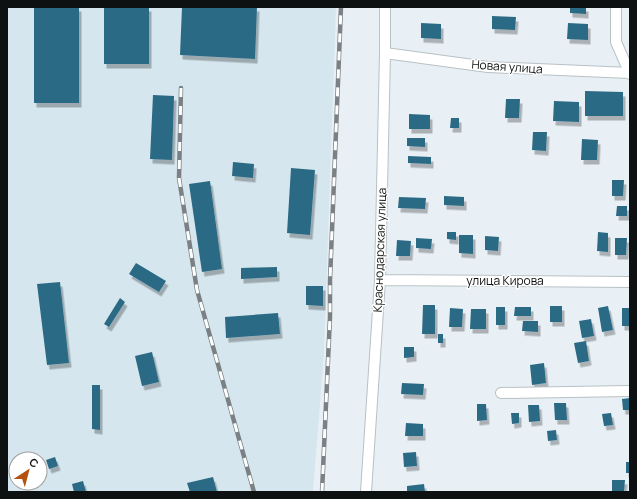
<svg xmlns="http://www.w3.org/2000/svg" width="637" height="499" font-family="Manrope,sans-serif">
	<defs>
		<filter id="shadow"><feDropShadow dx="2.5" dy="4.5" stdDeviation="0" flood-color="#0004"/></filter>
	</defs>
	<rect width="100%" height="100%" fill="#e8f0f5"/>
	<path fill="#d5e6ee" fill-rule="evenodd" d="M7,7H336L324,353L313,492H7ZM16,459H40V483H16Z"/>
	<path fill="#2c6a84" filter="url(#shadow)" d="M34,7H79V103H34Z
		M104,7H149V64H104Z
		M182,7H257L255,59L180,55Z
		M570,7H586V14L570,13Z
		M492,16L516,17L515,30L492,29Z
		M421,23L441,24V39L421,38Z
		M568,23L588,24V40L567,39Z
		M585,91L623,92V116H585Z
		M153,95L174,96L172,160L150,159Z
		M506,99H520L519,118H505Z
		M554,101L579,102V122L553,121Z
		M409,114L430,115V129H409Z
		M451,118H459V128H450Z
		M533,132H547L546,151L532,150Z
		M407,138H425V147L407,146Z
		M582,139L598,140L597,160H581Z
		M408,156L431,157V164L408,163Z
		M233,162L254,164L253,178L232,176Z
		M291,168L315,170L310,235L287,233Z
		M612,180H624L623,196H612Z
		M210,181L222,269L202,272L189,184Z
		M444,196L464,197V206L444,205Z
		M399,197L426,198L425,209L398,208Z
		M617,206H627V216H616Z
		M447,232H456V240L447,239Z
		M598,232L608,233V252L597,251Z
		M459,235H473V254L459,253Z
		M485,236L499,237L498,251L485,250Z
		M416,238L432,239L431,249L416,248Z
		M615,238H627L626,255H615Z
		M397,240L411,241L410,256H396Z
		M136,263L166,281L159,292L129,274Z
		M277,267V277L241,279V268Z
		M60,282L69,363L47,365L37,284Z
		M306,286H323V306L306,305Z
		M120,298L125,302L109,327L104,324Z
		M423,305H435V334H422Z
		M550,306H562V322H550Z
		M608,306L613,330L602,332L598,308Z
		M496,307H505V325H496Z
		M515,307H531V316H514Z
		M450,308L463,309L462,327H449Z
		M622,308H630V326H622Z
		M471,309H486V329H470Z
		M278,313L280,334L226,338L225,317Z
		M591,319L594,336L582,338L579,321Z
		M523,321H538V332L522,331Z
		M438,334H443V343H438Z
		M586,341L589,361L578,363L574,343Z
		M404,347H414V357L404,358Z
		M152,352L159,382L142,386L135,356Z
		M544,363L546,383L532,385L530,365Z
		M402,383L424,384L423,395L401,394Z
		M92,385H100V430L92,429Z
		M630,398V410H623L622,399Z
		M554,403H566L567,420H555Z
		M477,404H486L487,420L477,421Z
		M528,405H539L540,421L529,422Z
		M511,413H519V423L512,424Z
		M611,413L613,425L604,426L602,414Z
		M406,423L423,424V436H405Z
		M556,430L557,440L548,441L547,431Z
		M416,452L417,466L404,467L403,453Z
		M55,457L58,466L49,469L46,460Z
		M626,462H630V473H626Z
		M213,477L217,492H190L187,483Z
		M612,480H625L624,492H612Z
		M83,481L86,492H74L72,484Z
		M424,484L425,492H407V486Z"/>
	<g fill="none" stroke-linecap="round" stroke-linejoin="round">
		<defs>
			<path id="street" d="M616,7V42L630,74
				M385,53L488,67L630,73
				M380,280L630,282
				M501,393L630,391
				M366,492L380,280L385,53V7"/>
		</defs>
		<use href="#street" stroke="#b9c1c5" stroke-width="12"/>
		<use href="#street" stroke="#fff" stroke-width="10"/>
		<defs>
			<path id="rail" d="M181,88L179,178L197,290L254,492
				M322,492L330,317V280L341,7"/>
		</defs>
		<use href="#rail" stroke="#7a8083" stroke-width="4.5"/>
		<use href="#rail" stroke="#fff" stroke-width="3" stroke-dasharray="9" stroke-linecap="butt"/>
	</g>
	<g text-anchor="middle" stroke-width="3" stroke-linejoin="round" paint-order="stroke">
		<g font-size="12" fill="#0e1112" stroke="#fff">
			<text transform="translate(507 67) rotate(4)" y="4">Новая улица</text>
			<text transform="translate(380 250) rotate(-88)" y="4">Краснодарская улица</text>
			<text x="505" y="285">улица Кирова</text>
		</g>
	</g>
	<rect width="637" height="499" fill="none" stroke="#0e1112" stroke-width="16"/>
	<g transform="translate(28 471) rotate(36)"><circle r="19" fill="#ffffff" stroke="#9fa0a0"/>
	<path d="M0-3L7 15L0 10L-7 15Z" fill="#b3530d"/>
	<text y="-6" font-size="11" font-weight="bold" text-anchor="middle" fill="#0e1112">С</text>
	</g>
</svg>
